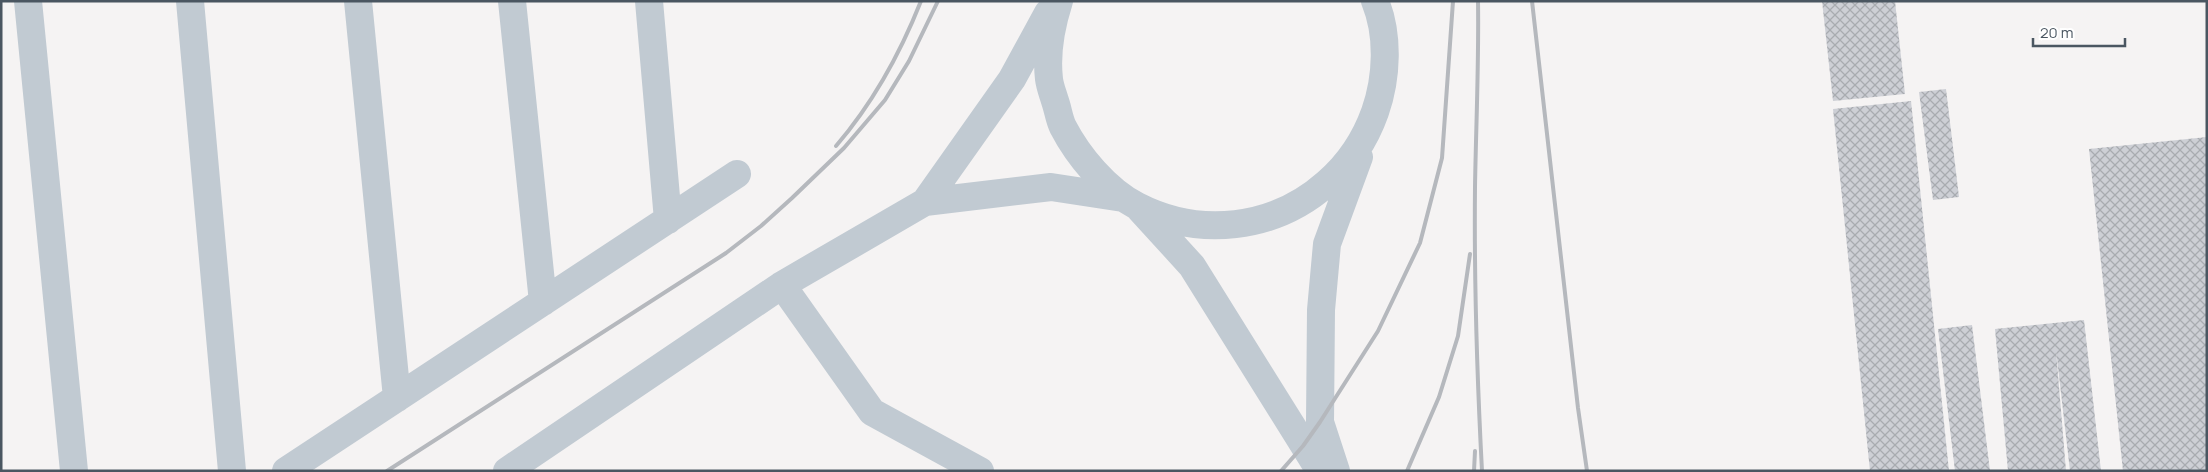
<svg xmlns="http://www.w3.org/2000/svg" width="2208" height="472" font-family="Manrope,sans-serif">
	<defs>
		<pattern id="building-cross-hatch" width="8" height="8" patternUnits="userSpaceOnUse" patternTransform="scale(1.25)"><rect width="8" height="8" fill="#cdcfd5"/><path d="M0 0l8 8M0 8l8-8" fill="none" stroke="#a8abb0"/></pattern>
	</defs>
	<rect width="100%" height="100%" fill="#f5f3f3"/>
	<path fill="url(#building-cross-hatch)" d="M1822,1H1895L1905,94L1833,101Z
		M1946,89L1959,197L1933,200L1919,92Z
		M1911,101L1949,471H1870L1833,109Z
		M2207,137V471H2123L2089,149Z
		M2084,320L2101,471H2070L2056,350L2066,471H2008L1995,329Z
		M1972,325L1990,471H1955L1938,329Z"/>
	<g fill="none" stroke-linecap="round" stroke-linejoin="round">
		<path stroke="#c1cad2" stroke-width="28" d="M28,1L74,471
			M190,1L232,471
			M358,1L397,398
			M512,1L543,302
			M649,1L668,220
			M1059,1C1051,26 1046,53 1049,79C1050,87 1053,94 1055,101C1058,109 1059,119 1063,127C1078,156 1106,190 1137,206C1199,238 1274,230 1327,183C1349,164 1365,140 1375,112C1387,78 1389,35 1375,1
			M925,202L1012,79L1048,13
			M1140,209L1192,266L1320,471
			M782,285L872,412L980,471
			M286,471L737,174
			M507,471L782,285L925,202L1051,187L1123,198
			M1336,471L1320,422L1321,310L1327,244L1359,157"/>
		<path stroke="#b5b8bd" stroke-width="4" d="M1478,1C1479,63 1476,125 1475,187C1474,282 1477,376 1482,471
			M1532,1L1578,408L1587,471
			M836,146C873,103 900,54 921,1
			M387,471L726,253L761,226L792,198L844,148L885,100L909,61L938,1
			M1281,471L1303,446L1320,422L1378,331L1420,243L1442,158L1453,1
			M1407,471L1439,397L1458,336L1470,254
			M1474,471L1475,451"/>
	</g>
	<rect width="2208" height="472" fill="none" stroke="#4a5661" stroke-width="5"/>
	<path d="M2033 38v8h92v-8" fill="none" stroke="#4a5661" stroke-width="2.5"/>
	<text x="2040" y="38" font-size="15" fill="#4a5661" stroke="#ffffff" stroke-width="4" paint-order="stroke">20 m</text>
</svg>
